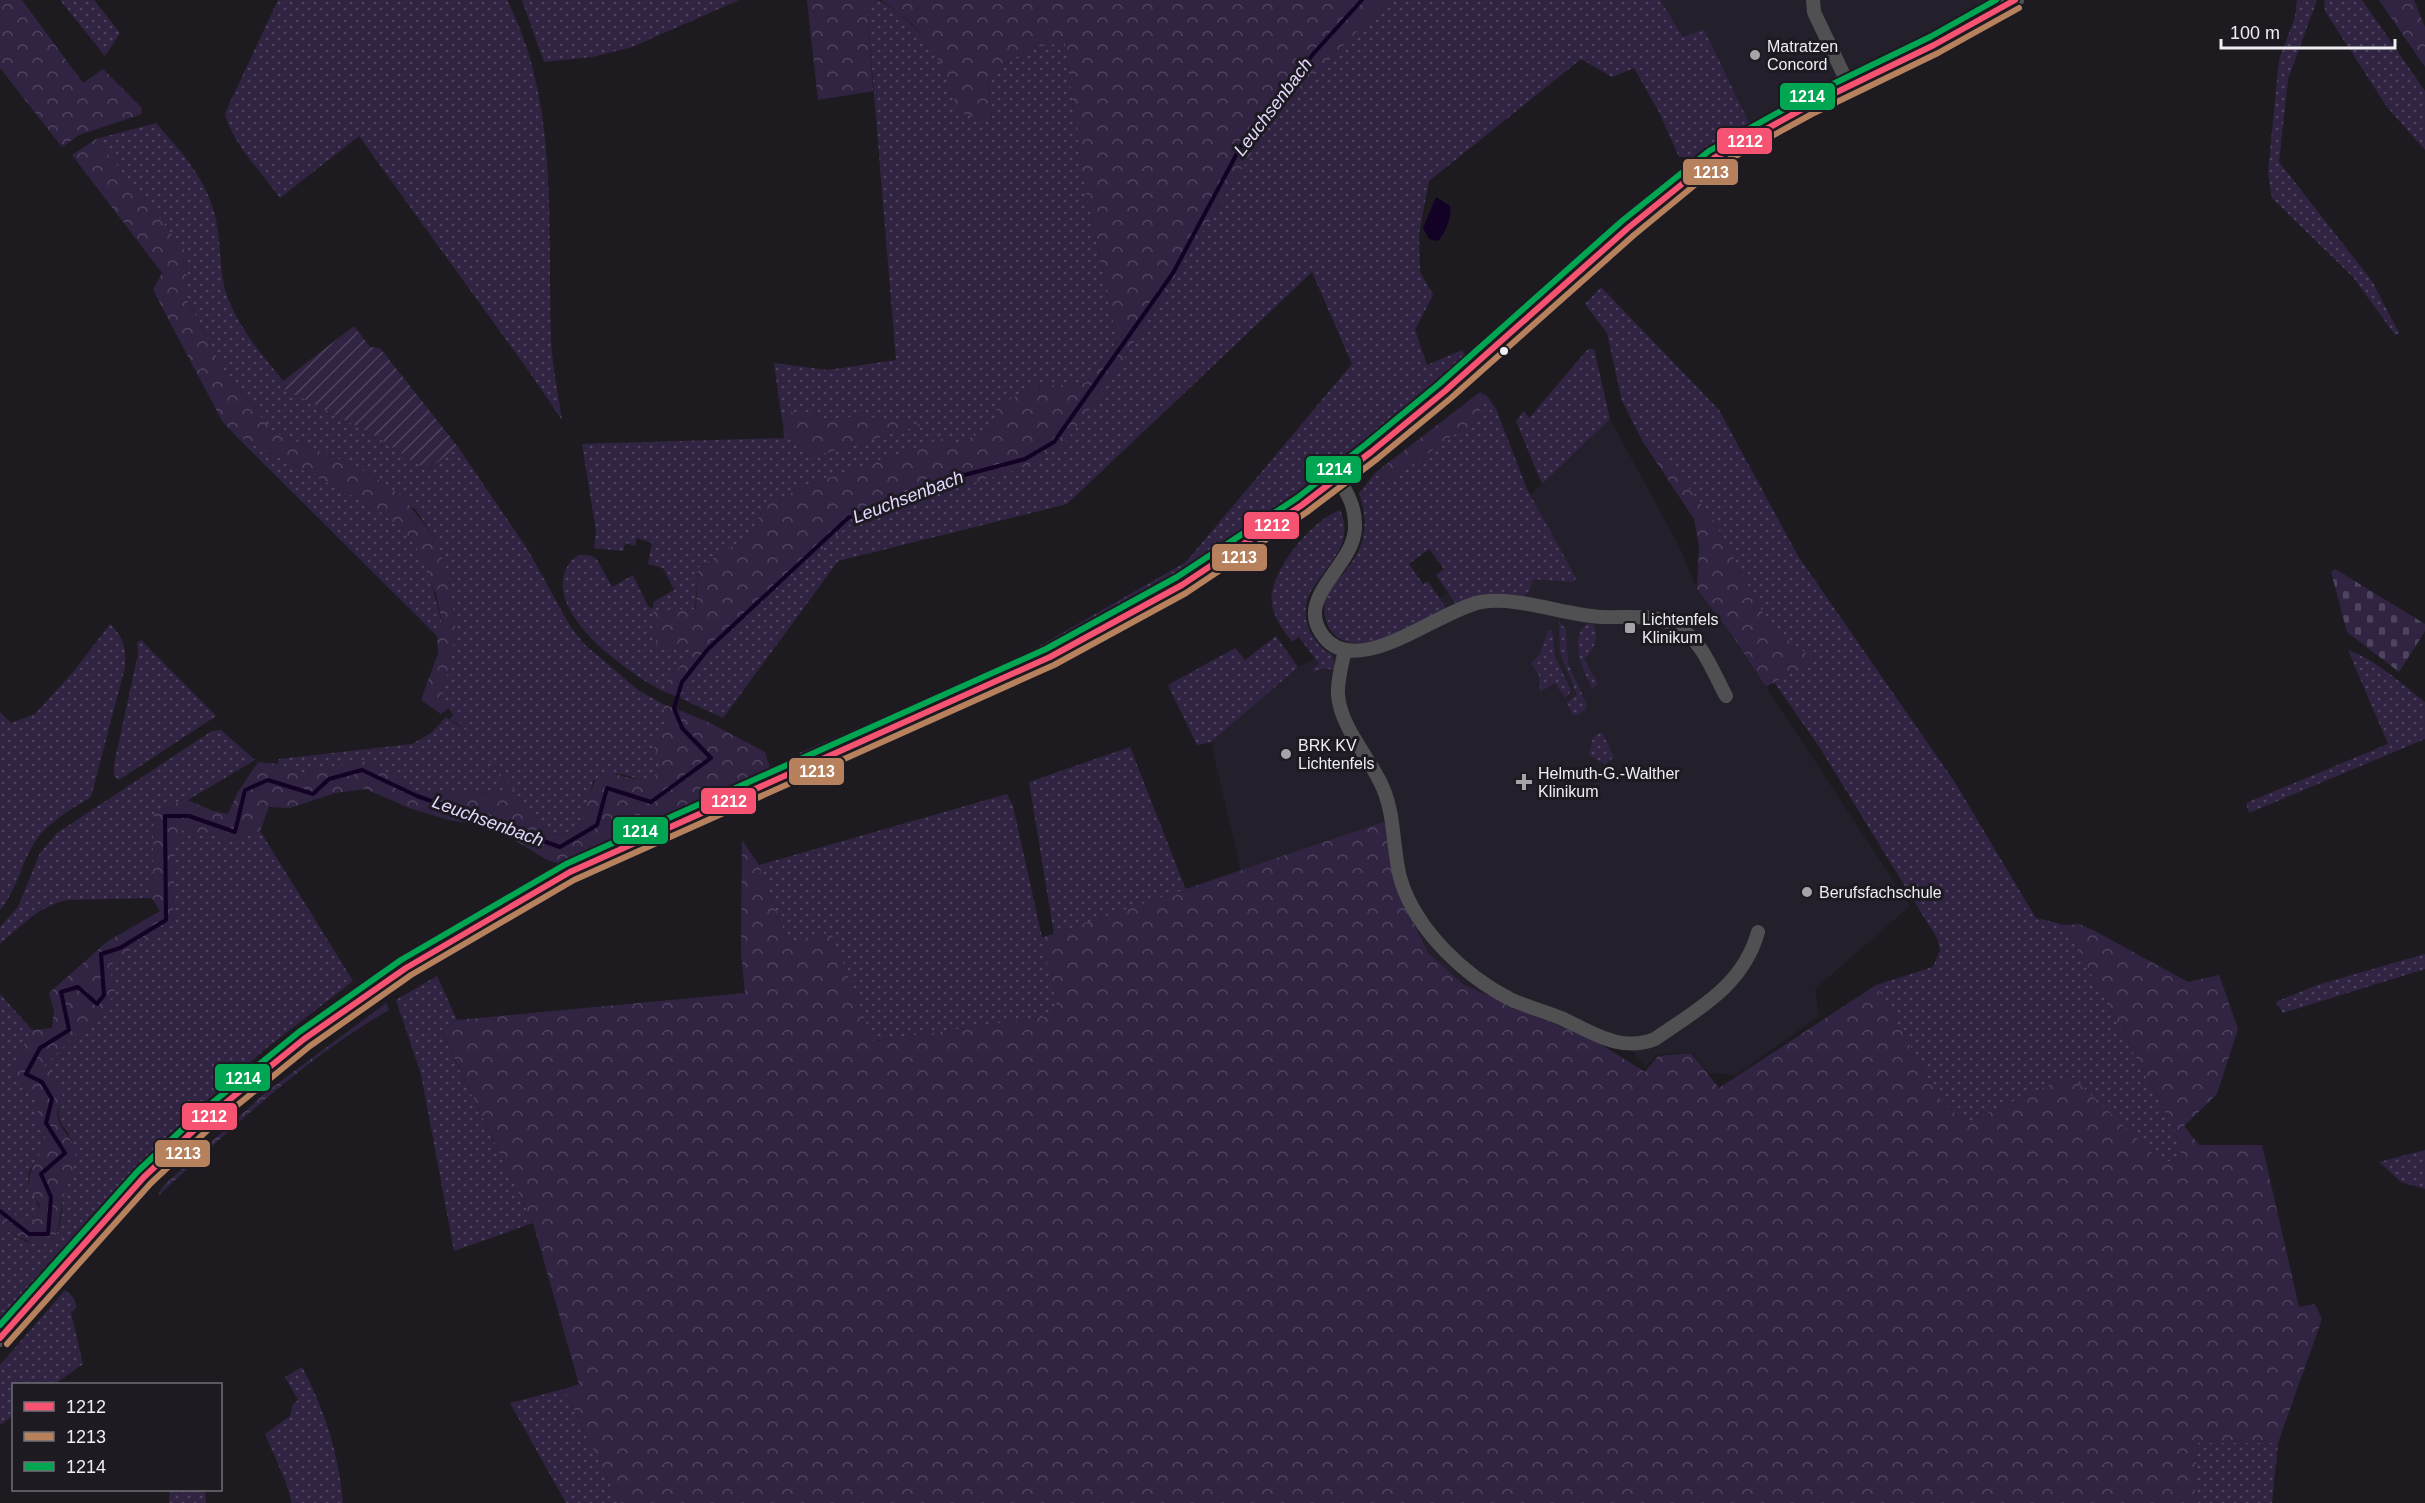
<svg xmlns="http://www.w3.org/2000/svg" width="2425" height="1503" font-family="Arial,sans-serif">
	<defs>
		<pattern id="grass-dots" width="8" height="8" patternUnits="userSpaceOnUse" patternTransform="scale(1.5)"><rect width="8" height="8" fill="#312443"/><path d="M2 2h.1M6 6h.1" fill="none" stroke="#4f445f" stroke-width="1.8" stroke-linecap="round"/></pattern>
		<pattern id="forest-crowns" width="20" height="18" patternUnits="userSpaceOnUse" patternTransform="scale(1.5)"><rect width="20" height="18" fill="#312443"/><path d="M2 6a3 3 0 1 1 6 0M12 15a3 3 0 1 1 6 0" fill="none" stroke="#4f445f"/></pattern>
		<pattern id="cemetery-stones" width="16" height="16" patternUnits="userSpaceOnUse" patternTransform="scale(1.5)"><rect width="16" height="16" fill="#312443"/><path d="M2 7V4a2 2 0 0 1 4 0v3zM10 15v-3a2 2 0 0 1 4 0v3z" fill="#4f445f"/></pattern>
		<pattern id="garden-furrows" width="10" height="10" patternUnits="userSpaceOnUse" patternTransform="scale(1.5)"><rect width="10" height="10" fill="#312443"/><path d="M-1 1l2-2M0 10L10 0M9 11l2-2" fill="none" stroke="#4f445f"/></pattern>
	</defs>
	<rect width="100%" height="100%" fill="#1d1b20"/>
	<path fill="#24202b" d="M1660,0H1996L1751,127L1704,29L1683,38Z
		M1610,419L1680,548L1697,589L1732,635L1910,906L1815,989L1819,1016L1736,1075L1708,1073L1692,1052L1658,1054L1646,1065L1625,1044L1594,1040L1464,985L1428,953L1413,925L1397,889L1389,859V826L1383,822L1241,872L1211,742L1298,667L1411,610L1547,548L1531,494Z"/>
	<path fill="url(#grass-dots)" d="M60,0H94L120,33L105,56Z
		M278,0H507C560,103 547,227 551,338C552,366 558,393 562,420L530,373L359,136L280,198C262,173 231,142 225,113Z
		M522,0H739L632,47L592,57L544,62Z
		M878,0L897,11L927,40L940,57L949,80L992,121L988,74L1033,47L1065,42L1082,172L1114,326L1126,329L1086,383L1030,387L997,408L994,428L957,443L947,437L800,488L763,508L752,534L698,568L692,649L663,691C627,672 535,608 571,561C577,553 587,554 596,558L612,587L633,575L648,606L653,609V602L674,590L663,568L648,564L652,543L637,538L635,546L625,543L623,551L594,548L596,531L582,444L784,438L783,425L815,456L848,445L864,416L824,420L812,413L781,414L774,363L828,370L896,360L867,8Z
		M1387,0H1660L1683,37L1704,29L1751,127L1701,157H1679L1659,112L1634,68L1612,77L1581,59L1429,181L1419,234L1420,272L1433,295L1415,330L1427,365L1462,350L1468,359L1390,422L1191,573L1050,651L806,759L799,753L1010,663L1186,562L1352,364L1312,272L1067,504L838,561L723,718L680,698L711,652L853,521L1024,467L1062,446L1105,389L1272,120Z
		M2297,0H2317L2288,79L2279,162L2372,281L2399,333L2395,335L2353,277L2272,198L2268,172L2279,60L2295,17Z
		M2324,0H2362L2425,91V150L2387,107L2325,11Z
		M156,123C182,152 208,181 216,220C222,247 218,275 229,301C242,332 263,356 283,381L281,387L372,434L427,470L458,447L528,550L570,626L584,644L638,690L663,704L665,721L654,748L662,759L663,768C644,790 635,773 615,774C608,774 599,779 593,781C586,808 585,839 549,834L453,715L440,694L449,670L456,629L446,567L433,536L416,510L379,480L351,464L273,432L223,369L186,297L187,253L96,139Z
		M1601,287L1719,410L1798,556L1954,781L2036,918L2065,925L2174,1129L2183,1157L2163,1164L2070,1075L1969,1122L1955,1114L1940,1099L1876,985L1933,967L1940,950L1938,940L1820,748L1774,682L1813,659L1771,628L1712,518L1658,450L1643,442L1622,401L1607,333L1585,304Z
		M1588,349H1594L1610,419L1542,484L1516,421L1524,411L1529,418Z
		M1480,392L1487,396L1496,409L1527,489L1576,578L1573,582L1533,579L1529,591L1524,596C1499,591 1480,593 1456,604L1436,575L1444,569L1429,549L1409,564L1423,584L1428,581L1447,610C1418,622 1348,667 1328,626C1324,616 1322,605 1327,595C1331,585 1339,578 1346,570C1366,546 1369,522 1359,493L1375,473L1387,483L1452,436L1480,420Z
		M235,435L374,507L396,524L415,544L429,573L442,624L437,636Z
		M1340,510C1355,542 1329,563 1313,588C1297,612 1309,642 1332,655L1335,670L1323,668L1314,672L1312,670L1319,664L1299,637L1292,642C1284,631 1274,618 1272,605C1267,573 1312,520 1340,510Z
		M1559,621L1566,630L1568,663L1587,705L1585,710L1578,715L1573,714L1567,703L1577,695L1560,652Z
		M1588,623L1593,624C1600,636 1594,650 1584,659L1598,684L1592,688C1583,669 1567,639 1588,623Z
		M110,624C124,638 126,647 125,667L91,797C73,808 52,820 39,836C22,858 18,889 0,910V712L11,723L35,714L74,671Z
		M1548,630H1552L1555,657L1571,691L1565,698L1555,683L1540,692L1539,675L1531,663L1540,654Z
		M1276,636L1298,667L1211,742L1197,745L1168,685L1235,648L1245,660Z
		M141,640L216,716L119,780L114,776V764L138,654L137,643Z
		M2348,650C2376,660 2402,684 2425,702V739L2249,813L2246,803L2388,744Z
		M446,717C450,721 453,722 457,725C475,742 501,768 505,792L421,794L380,768L360,760L301,773L278,764L279,759L412,744L431,733Z
		M221,730L255,760L188,800L184,799L154,814L152,898L68,900C40,905 21,926 0,944V927L18,907L40,853L57,833L212,731Z
		M1602,732L1614,757L1605,764L1589,755L1593,737Z
		M1130,747L1186,890L1054,934L1029,782Z
		M1007,794L1013,806L1059,1015L873,1041L831,933L789,944L759,865Z
		M181,830L238,840L260,831L353,981L264,1050L156,1146L135,1174L0,1319V1227L27,1242L54,1239C62,1227 61,1213 63,1199C66,1182 77,1168 74,1150C70,1122 51,1130 62,1095L43,1066L77,1034L98,1019L115,992L108,965L153,934L173,925L175,846Z
		M2425,954V969L2283,1013L2276,1002L2317,985Z
		M437,976L457,1020L441,1031L533,1223L454,1251L421,1074L396,1000Z
		M0,994L32,1030L9,1074L32,1089L39,1097L49,1141L29,1171L28,1181L40,1210L31,1224L22,1221L0,1203Z
		M2425,1150V1189L2401,1182L2379,1162Z
		M65,1290L73,1297L77,1307L71,1313L83,1364L55,1384H14L13,1416L0,1425V1365Z
		M302,1367C325,1410 339,1455 343,1503H292L285,1480L265,1434L290,1416L293,1404L298,1400L285,1377Z
		M564,1389L619,1503H566L510,1403Z
		M2198,1443H2278L2272,1503H2198L2194,1483Z
		M170,1490H205L206,1503H169Z"/>
	<path fill="url(#forest-crowns)" d="M0,0H22L83,83L103,69L141,107L142,114L79,135L62,147L0,68Z
		M807,0H878L867,8L873,91L818,100Z
		M881,0H1387L1272,120L1105,389L1062,446L1024,467L853,521L712,652L680,698L663,691L692,649L657,650L653,610L696,609L698,568L752,534L763,508L800,488L947,437L957,443L994,428L997,408L1030,387L1086,383L1126,330L1114,326L1082,172L1065,43L1033,47L988,74L992,122L958,112C943,58 929,32 881,0Z
		M2379,0H2414L2425,27V67Z
		M96,139L187,253L186,298L223,369L273,432L351,464L379,480L404,498L433,536L446,567L456,629L449,670L440,694L449,708L441,714L421,700L438,653L437,636L442,623L436,594L415,544L396,524L374,507L235,435L222,421L153,290L162,273L72,155Z
		M1480,392V420L1452,436L1387,483L1375,473Z
		M795,412L812,413L824,420L864,416L923,425L815,456L783,425L781,414Z
		M1643,442L1658,450L1712,518L1771,628L1814,659L1766,687L1732,635L1697,589L1699,546L1694,519Z
		M663,704L706,721L765,752L772,774L568,866L547,860L495,828L449,820L409,808L366,789L335,793L290,808L269,807L260,831L238,840L181,830L175,846L173,925L153,934L109,965L115,992L98,1019L77,1034L44,1066C52,1074 62,1084 61,1097C60,1105 56,1110 58,1119C61,1132 73,1137 75,1151C77,1167 69,1180 64,1195C59,1210 62,1225 54,1239C33,1250 19,1235 0,1227V1203L22,1221L31,1224L40,1210L39,1203C18,1181 35,1162 48,1141L37,1127L38,1097L32,1089L8,1074L32,1030L52,1028L54,1011L49,993L108,941L160,911L152,898L154,814L185,799L213,811L228,814L238,792L258,762L278,764L301,773L360,760L380,768L421,794L504,792C501,766 473,743 456,723L449,720L453,715L549,834C594,841 580,794 602,772C624,774 646,789 663,768C662,757 651,750 654,739C655,734 662,728 665,722Z
		M1383,822L1389,826V859L1397,889L1428,953L1464,985L1594,1040L1645,1072L1658,1056L1691,1053L1719,1088L1876,985L1940,1099L1955,1114L1969,1122L2070,1075L2163,1163L2182,1157L2174,1129L2065,925L2079,924L2095,931L2188,982L2219,975L2238,1029L2217,1094L2184,1126L2199,1145H2262L2299,1307L2315,1304L2322,1319L2278,1443H2198L2194,1483L2198,1503H619L564,1389L579,1384L533,1223L441,1030L457,1020L745,993L741,952L742,840L759,865L789,944L831,932L873,1041L1059,1015L1041,938Z
		M386,1003L389,1010C303,1059 230,1130 158,1196L162,1187L265,1093Z"/>
	<path fill="url(#cemetery-stones)" d="M2335,569L2425,624V631L2399,672L2347,632L2331,572Z"/>
	<path fill="url(#garden-furrows)" d="M354,326L370,347L380,348L458,447L427,470L372,434L280,387L283,381Z"/>
	<path fill="#130225" d="M1436,197L1450,206C1452,217 1446,232 1438,241L1429,239L1423,228Z"/>
	<g fill="none" stroke-linecap="round" stroke-linejoin="round">
		<path stroke="#130225" stroke-width="4" d="M0,1211L29,1234H48L51,1197L41,1174L65,1153L46,1123L52,1099L42,1082L26,1074L40,1048L69,1030L61,992L78,987L97,1004L104,995L101,954L120,948L166,920L165,816H189L235,832L245,790L268,780L313,794L329,779L362,770L417,796L560,847L597,825L607,788L651,802L711,758L682,728L674,708L682,682L708,649L848,518L934,483L1025,459L1054,442L1173,273L1241,146L1314,53L1362,0"/>
		<path stroke="#504f51" stroke-width="14" d="M1813,0L1814,12L1849,86
			M1338,478C1348,494 1356,508 1355,528C1354,567 1292,598 1324,637C1358,680 1439,610 1481,602C1519,596 1563,615 1602,617C1626,618 1655,613 1677,626C1702,640 1713,672 1726,696
			M1345,650C1342,664 1337,680 1338,695C1341,729 1370,757 1383,788C1396,819 1392,850 1401,881C1417,931 1465,976 1510,999C1527,1007 1544,1011 1561,1018C1592,1032 1620,1053 1655,1039C1698,1009 1743,986 1758,932"/>
		<path stroke="#525153" stroke-width="18" d="M0,1338C35,1299 69,1261 104,1223C122,1203 139,1181 159,1162C286,1041 416,954 570,872L1050,657L1182,585L1302,505L1371,452L1445,391L1628,228L1714,158L1808,106L1934,45L2015,0"/>
		<defs>
			<path id="bus-1" d="M0,1338L144,1177L207,1118L304,1039L406,968L570,872L1050,657L1182,585L1302,505L1371,452L1445,391L1628,228L1714,158L1808,106L1934,45L2015,0"/>
			<path id="bus-2" d="M7,1344L151,1183L213,1125L310,1046L411,975L574,880L1054,665L1186,593L1307,512L1377,459L1451,398L1634,235L1719,165L1812,114L1938,53L2019,8"/>
			<path id="bus-3" d="M0,1325L138,1171L201,1112L299,1032L401,960L566,864L1046,649L1177,577L1297,498L1365,445L1439,384L1622,221L1709,151L1804,98L1930,37L1996,0"/>
		</defs>
		<use href="#bus-1" stroke="#1d1a21" stroke-width="10"/>
		<use href="#bus-2" stroke="#1d1a21" stroke-width="10"/>
		<use href="#bus-3" stroke="#1d1a21" stroke-width="10"/>
		<use href="#bus-1" stroke="#f65372" stroke-width="6"/>
		<use href="#bus-2" stroke="#b6815c" stroke-width="6"/>
		<use href="#bus-3" stroke="#00a651" stroke-width="6"/>
	</g>
	<g fill="#a6a4a8" stroke="#1d1a21" stroke-width="2">
		<circle cx="1755" cy="55" r="6"/>
		<rect x="1624" y="622" width="12" height="12" rx="3"/>
		<circle cx="1286" cy="754" r="6"/>
		<path d="M1521 773h6v6h6v6h-6v6h-6v-6h-6v-6h6z"/>
		<circle cx="1807" cy="892" r="6"/>
	</g>
	<circle fill="#efeef2" stroke="#1d1a21" stroke-width="2" cx="1504" cy="351" r="5"/>
	<g text-anchor="middle" stroke-width="6" stroke-linejoin="round" paint-order="stroke">
		<g font-size="16" fill="#efeef2" stroke="#1d1a21" text-anchor="start">
			<text x="1767" y="52">Matratzen<tspan x="1767" dy="18">Concord</tspan></text>
			<text x="1642" y="625">Lichtenfels<tspan x="1642" dy="18">Klinikum</tspan></text>
			<text x="1298" y="751">BRK KV<tspan x="1298" dy="18">Lichtenfels</tspan></text>
			<text x="1538" y="779">Helmuth-G.-Walther<tspan x="1538" dy="18">Klinikum</tspan></text>
			<text x="1819" y="898">Berufsfachschule</text>
		</g>
		<g font-size="18" font-style="italic" fill="#e5d8fd" stroke="#1d1a21">
			<text transform="translate(1273 107) rotate(-53)" y="6">Leuchsenbach</text>
			<text transform="translate(908 497) rotate(-21)" y="6">Leuchsenbach</text>
			<text transform="translate(488 821) rotate(20)" y="6">Leuchsenbach</text>
		</g>
	</g>
	<g stroke="#1d1a21" stroke-width="2">
		<rect x="1779" y="82" width="57" height="29" rx="6" fill="#00a651"/>
		<rect x="1716" y="127" width="57" height="28" rx="6" fill="#f65372"/>
		<rect x="1682" y="158" width="57" height="28" rx="6" fill="#b6815c"/>
		<rect x="1305" y="455" width="57" height="29" rx="6" fill="#00a651"/>
		<rect x="1243" y="511" width="57" height="29" rx="6" fill="#f65372"/>
		<rect x="1211" y="543" width="57" height="29" rx="6" fill="#b6815c"/>
		<rect x="788" y="757" width="57" height="29" rx="6" fill="#b6815c"/>
		<rect x="700" y="787" width="57" height="28" rx="6" fill="#f65372"/>
		<rect x="612" y="816" width="57" height="29" rx="6" fill="#00a651"/>
		<rect x="214" y="1063" width="57" height="29" rx="6" fill="#00a651"/>
		<rect x="181" y="1102" width="57" height="29" rx="6" fill="#f65372"/>
		<rect x="154" y="1139" width="57" height="29" rx="6" fill="#b6815c"/>
	</g>
	<g font-size="16" text-anchor="middle" font-weight="bold" fill="#fff">
		<text x="1807" y="102">1214</text>
		<text x="1745" y="147">1212</text>
		<text x="1711" y="178">1213</text>
		<text x="1334" y="475">1214</text>
		<text x="1272" y="531">1212</text>
		<text x="1239" y="563">1213</text>
		<text x="817" y="777">1213</text>
		<text x="729" y="807">1212</text>
		<text x="640" y="837">1214</text>
		<text x="243" y="1084">1214</text>
		<text x="209" y="1122">1212</text>
		<text x="183" y="1159">1213</text>
	</g>
	<rect x="12" y="1383" width="210" height="108" fill="#1d1a21" stroke="#716f75" stroke-width="1.5"/>
	<rect x="24" y="1402" width="30" height="9" fill="#f65372" stroke="#716f75" stroke-width="1.5"/>
	<text x="66" y="1413" font-size="18" fill="#efeef2">1212</text>
	<rect x="24" y="1432" width="30" height="9" fill="#b6815c" stroke="#716f75" stroke-width="1.5"/>
	<text x="66" y="1443" font-size="18" fill="#efeef2">1213</text>
	<rect x="24" y="1462" width="30" height="9" fill="#00a651" stroke="#716f75" stroke-width="1.5"/>
	<text x="66" y="1473" font-size="18" fill="#efeef2">1214</text>
	<path d="M2221 39v9h174v-9" fill="none" stroke="#efeef2" stroke-width="3"/>
	<text x="2230" y="39" font-size="18" fill="#efeef2" stroke="#1d1a21" stroke-width="4.5" paint-order="stroke">100 m</text>
</svg>
